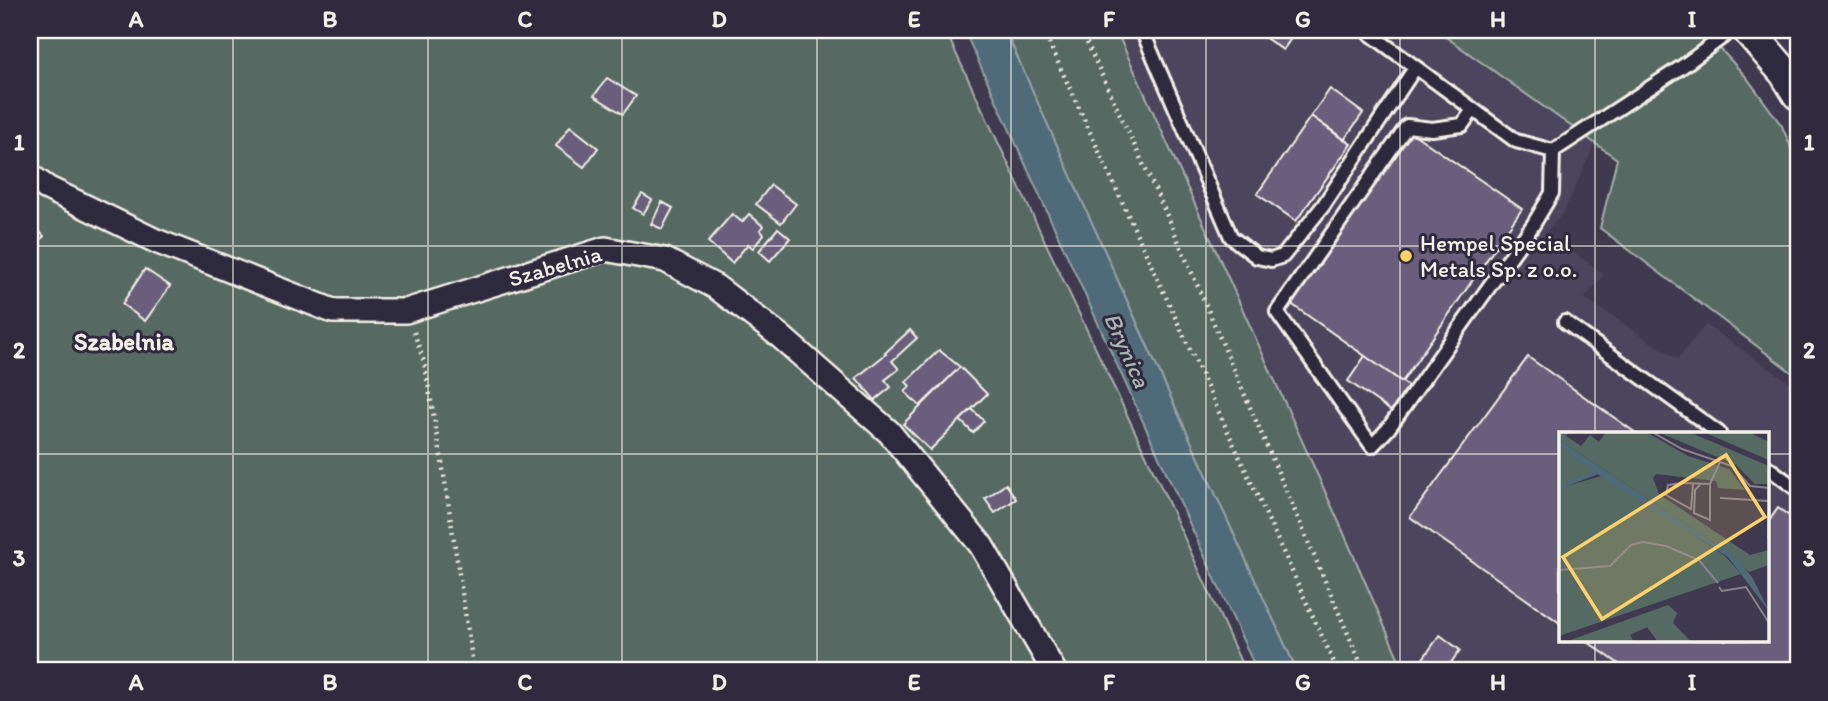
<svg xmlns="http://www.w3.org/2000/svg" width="1828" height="701" font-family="Itim,sans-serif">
	<rect width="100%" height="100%" fill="#403a50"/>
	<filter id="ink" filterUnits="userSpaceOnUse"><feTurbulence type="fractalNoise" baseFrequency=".0143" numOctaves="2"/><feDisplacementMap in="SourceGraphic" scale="14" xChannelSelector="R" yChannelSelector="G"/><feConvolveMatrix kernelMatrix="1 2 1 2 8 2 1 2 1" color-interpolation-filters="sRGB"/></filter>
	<g filter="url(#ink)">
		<path fill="#4c455d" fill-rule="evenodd" d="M1116,30H1436L1595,143L1564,212L1546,232L1604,274L1585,298L1677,359L1706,325L1798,388V671H1404L1342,529ZM1560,433H1767V640H1560Z"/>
		<path fill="#566a64" stroke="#a5aea6" stroke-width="2" d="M30,30H945L1163,491L1245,671H30Z
			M1005,30H1116L1342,529L1404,671H1297L1165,385Z
			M1436,30H1703L1747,78L1782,126L1798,164V377L1600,228L1617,159Z"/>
		<path fill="#506a78" stroke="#92a0a5" stroke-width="2" d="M964,30H1005L1165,385L1297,671H1257Z"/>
		<path fill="#695e7c" stroke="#f4f1e8" stroke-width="2" d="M1254,30H1293L1296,31L1283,50Z
			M607,78L636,96L623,114L594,96Z
			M1330,89L1363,113L1344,140L1311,116Z
			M1311,116L1351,144L1296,221L1257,194Z
			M570,126L598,148L584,167L556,146Z
			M1411,132L1522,209L1402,382L1290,303Z
			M771,185L796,204L781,223L756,204Z
			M642,194L652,200L643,214L633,208Z
			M662,202L673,208L662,229L651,224Z
			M732,214L742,222L749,214L763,226L760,230L764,234L753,248L748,244L732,263L708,242Z
			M30,223L44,236L30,252Z
			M778,228L790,238L770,261L759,251Z
			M145,269L170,286L145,321L122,304Z
			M910,330L917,338L892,361L899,369L885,380L891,387L875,400L856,378L886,354L885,353Z
			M939,350L960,367L920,406L905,392L910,386L906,382Z
			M1365,356L1408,386L1391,411L1348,381Z
			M1528,357L1636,433H1560V623L1410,517Z
			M960,367L987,394L930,450L903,424Z
			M972,409L984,421L973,433L960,420Z
			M1006,484L1016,499L995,513L985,499Z
			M1778,508L1798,522V671H1629L1585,640H1767V524Z
			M1440,635L1460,650L1445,671H1414Z"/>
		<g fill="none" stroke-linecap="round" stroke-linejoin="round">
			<defs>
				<path id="service" d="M1142,30L1231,237L1257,257L1271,260L1283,256L1323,206L1415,68
					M1365,30L1516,141L1553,151L1683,66L1732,30
					M1473,110L1462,125L1432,129L1407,126L1277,312L1372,446L1388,429L1533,225L1552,193L1553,151
					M1565,322L1719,433
					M1767,467L1798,490"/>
				<path id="minor" d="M30,176L47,188L156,241L333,311H406L605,249L665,260L716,287L780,336L889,432L981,545L1054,671"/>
				<path id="tertiary" d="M1748,30L1785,73L1798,94"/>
			</defs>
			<use href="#service" stroke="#f4f1e8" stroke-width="18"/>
			<use href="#minor" stroke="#f4f1e8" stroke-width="28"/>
			<use href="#tertiary" stroke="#f4f1e8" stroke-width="35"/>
			<path stroke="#f4f1e8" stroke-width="4.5" stroke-dasharray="2 5" stroke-linecap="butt" d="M1043,30L1338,671
				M1081,30L1170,222L1364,671
				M414,332L424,362L441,456L474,671"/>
			<use href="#service" stroke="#2f2a3d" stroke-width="12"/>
			<use href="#minor" stroke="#2f2a3d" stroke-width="23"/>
			<use href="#tertiary" stroke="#2f2a3d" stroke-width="30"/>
		</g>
	</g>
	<path fill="none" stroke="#f4f1e8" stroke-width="2" stroke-opacity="0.55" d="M233,30V671M428,30V671M622,30V671M817,30V671M1011,30V671M1206,30V671M1400,30V671M1595,30V433M30,246H1798M30,454H1560M1767,454H1798M1595,640V671"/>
	<circle fill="#ffd166" stroke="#2f2a3d" stroke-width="2.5" cx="1406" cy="256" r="7"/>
	<g text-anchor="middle" stroke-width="6" stroke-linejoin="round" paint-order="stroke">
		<g font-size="23" fill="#f4f1e8" stroke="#2f2a3d" text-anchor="start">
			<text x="1420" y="251">Hempel Special<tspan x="1420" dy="26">Metals Sp. z o.o.</tspan></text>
		</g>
		<g font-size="23" fill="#f4f1e8" stroke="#2f2a3d">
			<text transform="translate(555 266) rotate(-16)" y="8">Szabelnia</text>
		</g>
		<g font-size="24" font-weight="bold" fill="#f4f1e8" stroke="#2f2a3d">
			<text x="124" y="350">Szabelnia</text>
		</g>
		<g font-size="24" font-style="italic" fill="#aab4b6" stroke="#2f2a3d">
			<text transform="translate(1127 350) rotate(66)" y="8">Brynica</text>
		</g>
	</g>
	<g transform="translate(1559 432)">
		<rect width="210" height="210" fill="#403a50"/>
		<path d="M0,0H10L7,4L22,14L31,3L40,10L47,0H87L129,24L170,37L186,58L159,56L157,49L97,42L94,46L100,62L191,123L210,118V133L190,140L164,117L0,8ZM99,0H130L210,34V52H196L177,33ZM144,0H189L210,10V28ZM0,13L36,37L35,40L0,54ZM46,43L166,124L182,142L0,204V56ZM109,173L118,181L114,191L132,210H99L88,195L71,203L75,210H6Z" fill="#566a64"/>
		<path d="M0,8L175,124L193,145L210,179L169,125L40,43L0,13Z" fill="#506a78"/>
		<path fill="none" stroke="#506a78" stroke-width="3.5" d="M0,55L42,39"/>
		<path fill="none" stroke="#88838d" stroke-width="2" d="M93,0L123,17L173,34L191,54L210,56M134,52L132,77L107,63L109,53L123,51L151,52L161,30M141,53L136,58L135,81L151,88V52M161,66L210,69M209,107L210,80M0,138L51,134L72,113L84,110L107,114L140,128L159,151M160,155L163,159L187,155L210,191"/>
		<path fill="#ffd166" fill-opacity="0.15" stroke="#ffd166" stroke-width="3.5" d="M167,23L206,85L43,187L4,125Z"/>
		<rect width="210" height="210" fill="none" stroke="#f4f1e8" stroke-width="3.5"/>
	</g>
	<rect width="1828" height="701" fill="none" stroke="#2f2a3d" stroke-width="77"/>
	<rect x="38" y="38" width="1752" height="624" fill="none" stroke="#f4f1e8" stroke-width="2.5"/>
	<g font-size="23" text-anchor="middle" font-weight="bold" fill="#f4f1e8">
		<text x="136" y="27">A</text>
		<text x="330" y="27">B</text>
		<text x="525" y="27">C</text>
		<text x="719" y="27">D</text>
		<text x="914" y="27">E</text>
		<text x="1109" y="27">F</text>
		<text x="1303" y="27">G</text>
		<text x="1498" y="27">H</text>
		<text x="1692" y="27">I</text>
		<text x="19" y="150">1</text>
		<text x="1809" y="150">1</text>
		<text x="19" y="358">2</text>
		<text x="1809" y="358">2</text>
		<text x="19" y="566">3</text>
		<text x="1809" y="566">3</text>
		<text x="136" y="690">A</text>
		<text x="330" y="690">B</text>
		<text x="525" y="690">C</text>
		<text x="719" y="690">D</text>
		<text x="914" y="690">E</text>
		<text x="1109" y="690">F</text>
		<text x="1303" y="690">G</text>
		<text x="1498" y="690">H</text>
		<text x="1692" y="690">I</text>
	</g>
</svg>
